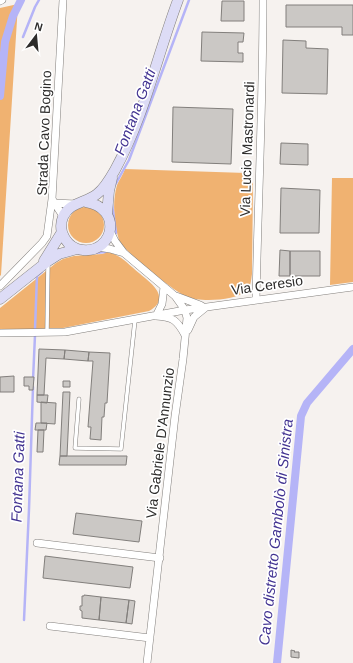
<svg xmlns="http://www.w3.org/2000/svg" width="353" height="663" font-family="Helvetica,sans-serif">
	<rect width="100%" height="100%" fill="#f6f2ef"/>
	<path fill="#f0b271" d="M18,4L1,275L0,276V8Z
		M125,169L246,173L250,177L253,184L252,274C251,280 251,287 246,291C236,301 199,302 187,297C175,292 123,251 119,240C114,224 112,202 117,185C119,180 123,175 125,169Z
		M332,178H353V282L330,285Z
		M68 225a18 18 0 1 1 36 0a18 18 0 1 1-36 0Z
		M108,252C121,255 129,265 139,273C151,283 172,298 149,311L63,328H45L43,331H0V308L56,263L63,259L74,256L102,254Z"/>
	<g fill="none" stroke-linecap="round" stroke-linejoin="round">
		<path stroke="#b5b4f7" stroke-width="2.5" d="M23,37L35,7L39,0
			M115,185L129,160L189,0
			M112,204L116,233
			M94,253L105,252
			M35,329L37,276L42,272
			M33,380L35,335
			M24,620L29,509L33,387"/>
		<path stroke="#b5b4f7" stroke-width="8" d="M0,96L5,42L13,16L21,0
			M277,663L301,416L307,403L353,349"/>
	</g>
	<path fill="#cbc8c5" stroke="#827f7c" d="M222,1H244V21H221Z
		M286,5H353V35H342V27H286Z
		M202,32L244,33L243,42H238V53H243V62L201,61Z
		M283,40L306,41V48L328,49L327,94L282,93Z
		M173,107L233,109L231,164L172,162Z
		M281,143L308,144V165L280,164Z
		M281,188L320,190L319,233H280Z
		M280,250L290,251V276H279Z
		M290,251H320V276H290Z
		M39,349L65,350L64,359L46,358L44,395H37Z
		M65,350L89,352L88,361L64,359Z
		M89,352L110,353L107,403H105L104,417H102L101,440L90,439L91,427H88L93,361H88Z
		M14,376V392H0V377Z
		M24,377H34L33,390H29V386H24Z
		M63,381H70V387H63Z
		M63,392H70L67,456H60Z
		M37,395H48L47,403L37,402Z
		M41,402L56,403L55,424L41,423Z
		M36,423H47L46,430H35Z
		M38,430H44L43,452H37Z
		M60,456H127L126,465H59Z
		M76,513L142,521L139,542L73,534Z
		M45,556L133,567L130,588L43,578Z
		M84,595L101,597L99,620L82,618V611L80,610V606H82V596H84Z
		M101,597L129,600L126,623L99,620Z
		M129,600L135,601L132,624L126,623Z
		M291,650L295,651L294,652H299V658L291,657Z"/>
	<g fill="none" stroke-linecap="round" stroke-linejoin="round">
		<defs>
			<path id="service" d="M47,332L48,263
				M79,399L75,448L121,449L135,320"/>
			<path id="minor" d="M63,0L52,199L63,216
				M0,1L2,0
				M54,203L76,204
				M110,231L115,241L124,253L175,296L185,310L187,318L183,359L175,416L147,663
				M98,247L110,249L124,253
				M0,286L42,243L47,236L52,199
				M164,287L162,304L156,316C173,317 177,320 185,335
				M176,296L200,305L205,308L194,317L188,330
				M256,300C258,200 263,100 263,0
				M0,333L65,332L185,310L353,287
				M37,543L160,558
				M50,626L150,638"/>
			<path id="secondary" d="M86,202C123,208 114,253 83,250C67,249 57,231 63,217C69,202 86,203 97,194C104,189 111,177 115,170C144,117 157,56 178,0
				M107,214L109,191L112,178
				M44,261L62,232
				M0,299L48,261L59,254L77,249"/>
		</defs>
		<use href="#service" stroke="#827f7c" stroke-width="4.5"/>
		<use href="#minor" stroke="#827f7c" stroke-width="8"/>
		<use href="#secondary" stroke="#827f7c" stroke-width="11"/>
		<use href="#service" stroke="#fff" stroke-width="3.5"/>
		<use href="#minor" stroke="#fff" stroke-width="7"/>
		<use href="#secondary" stroke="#dddcf6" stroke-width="10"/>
	</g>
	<g text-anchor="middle" stroke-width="3.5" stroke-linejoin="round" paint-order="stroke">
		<g font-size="14" fill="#2d2c2b" stroke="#fff">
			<text transform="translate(44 133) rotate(-88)" y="5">Strada Cavo Bogino</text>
			<text transform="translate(247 149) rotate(-88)" y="5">Via Lucio Mastronardi</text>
			<text transform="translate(267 285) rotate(-8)" y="5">Via Ceresio</text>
			<text transform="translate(160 443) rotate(-83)" y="5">Via Gabriele D'Annunzio</text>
		</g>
		<g font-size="15" font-style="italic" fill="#433492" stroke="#fff">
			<text transform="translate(135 112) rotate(-69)" y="5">Fontana Gatti</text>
			<text transform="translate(18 477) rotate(-88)" y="5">Fontana Gatti</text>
			<text transform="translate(276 532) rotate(-84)" y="5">Cavo distretto Gambolò di Sinistra</text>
		</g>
	</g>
	<g transform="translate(36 36) rotate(16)" stroke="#ffffff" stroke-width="3" paint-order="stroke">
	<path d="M0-3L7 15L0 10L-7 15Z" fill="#2d2c2b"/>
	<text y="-6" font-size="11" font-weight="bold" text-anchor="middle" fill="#2d2c2b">N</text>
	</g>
</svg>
